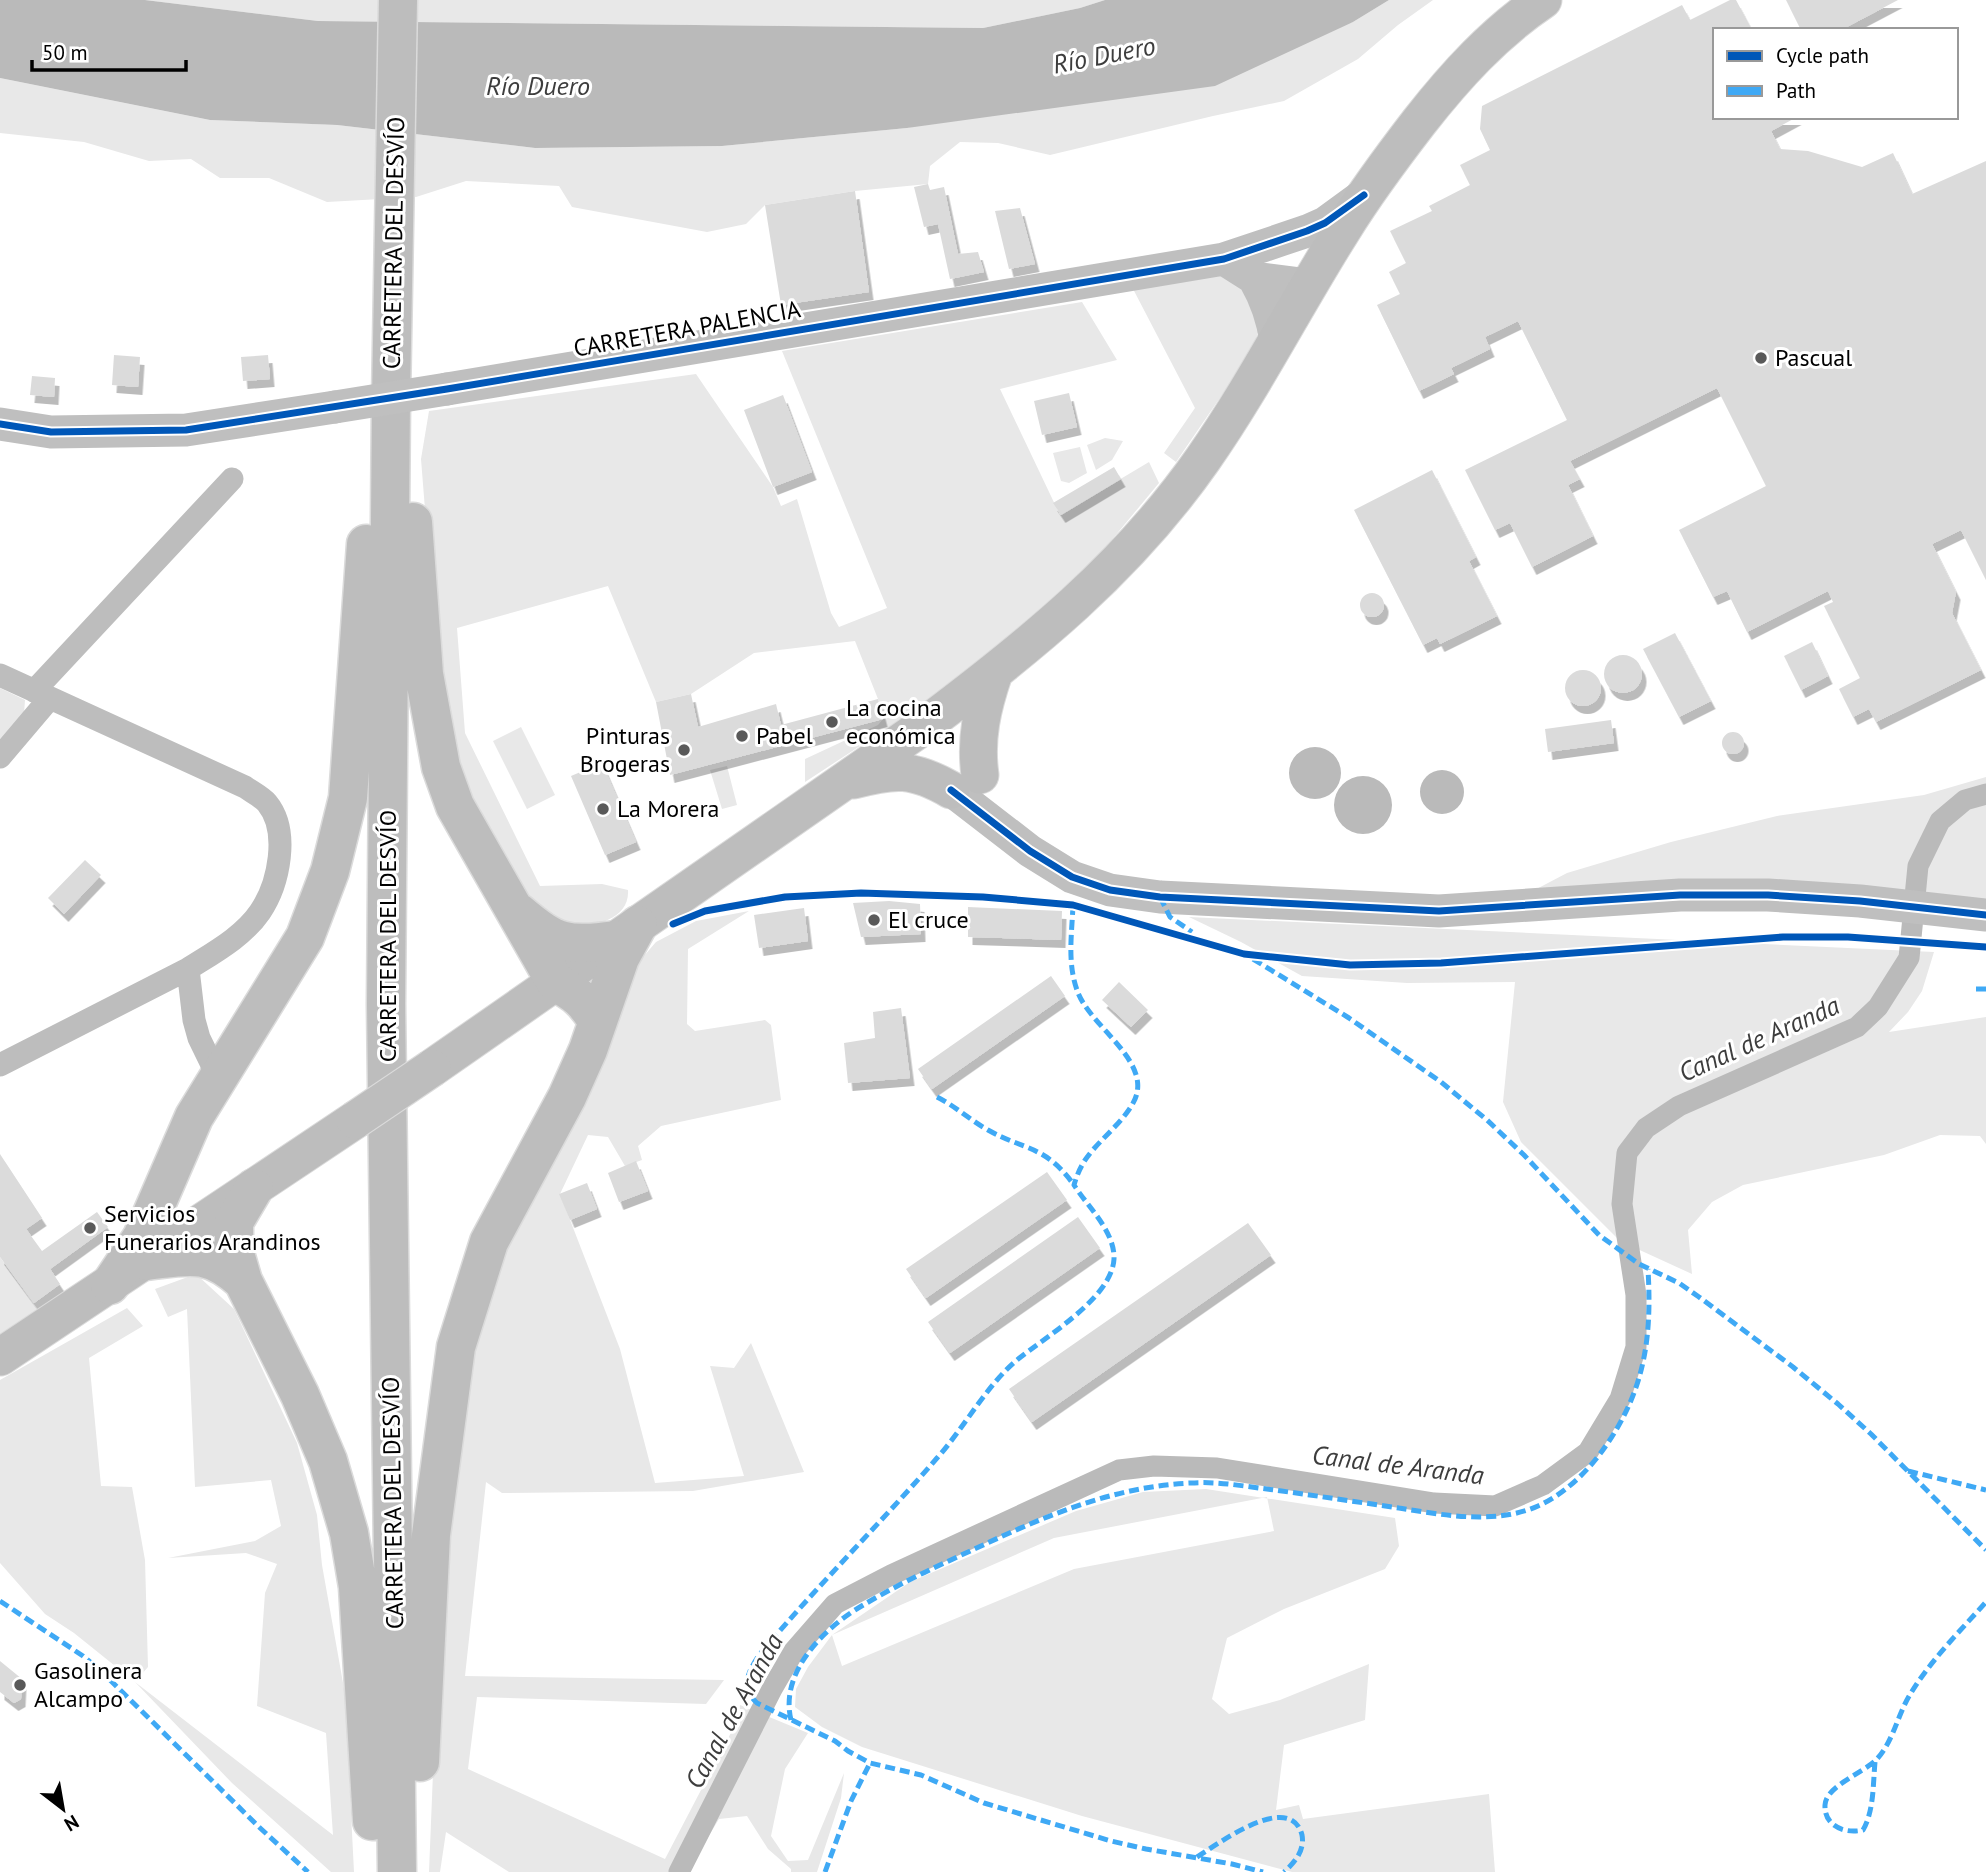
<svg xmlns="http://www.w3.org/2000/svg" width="1986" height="1872" font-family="'PT Sans',sans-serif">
	<defs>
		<filter id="shadow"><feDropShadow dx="4.5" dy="8" stdDeviation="0" flood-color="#0004"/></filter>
	</defs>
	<rect width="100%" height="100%" fill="#fff"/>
	<path fill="#e8e8e8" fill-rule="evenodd" d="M145,0H1105L1080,8L983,28L318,21Z
		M1389,0H1433L1398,25L1358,59L1284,101L1213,116L1050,155L998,143L960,142L930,166L928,184L855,191L765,205L746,224L707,232L572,207L559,186L466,181L416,197L327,202L269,178H220L191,159L149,161L84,142L0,133V78L210,120L337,125L535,148L722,146L907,128L1353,22Z
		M1214,274L1229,279L1243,289L1259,329L1252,351L1176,462L1164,453L1195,408L1132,287Z
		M1082,302L1117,360L1000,389L1060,515L1149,462L1159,483L1105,548L1018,633L912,712L805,782V759L878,725L883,719L878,699L855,641L754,653L691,694L656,702L608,586L457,628L465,733L540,886L602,884L628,890C630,919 595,926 573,929L524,895L467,799L437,660L421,459L429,411L696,374L773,487L781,506L797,499L831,613L839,627L887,608L782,351Z
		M1105,438L1123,441L1112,460L1096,470L1087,445Z
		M1080,447L1087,473L1069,483L1061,481L1053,453Z
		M0,688L25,700L24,714L0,741Z
		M521,727L555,795L527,809L493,741Z
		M727,766L737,805L722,809L710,770Z
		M1986,777V903L1527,894L1567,873L1671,842L1777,816L1924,795Z
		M749,911L688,949L687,1024L695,1031L765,1020L771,1025L781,1100L661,1126L638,1146L642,1160L625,1166L608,1137L588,1135L560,1194L620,1349L655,1483L744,1476L710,1366L734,1368L751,1343L804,1472L693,1491L502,1493L486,1482L465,1676L724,1680L706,1704L477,1697L468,1769L665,1859L736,1723L740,1705L808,1733L785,1769L771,1836L788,1861L808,1860L844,1773L841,1798L817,1872H791V1869L768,1849L747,1816L719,1819L687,1872H509L446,1832L440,1872H429L438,1649L464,1394L480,1326L517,1210L624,979L656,942L696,921Z
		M1189,917L1934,952L1922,991L1908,1012L1889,1032L1986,1017V1144L1980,1136L1940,1135L1884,1155L1743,1185L1712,1202L1688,1230L1692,1274L1620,1241L1521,1142L1503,1102L1515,982L1407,983L1302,976L1241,942Z
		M0,1257L41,1315L0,1338Z
		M196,1274L234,1309L297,1443L317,1515L322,1565L345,1694L354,1872H331L232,1783L135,1682L74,1633L45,1614L0,1563V1380L127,1308L143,1326L89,1358L101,1486L132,1487L145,1560L148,1667L135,1682L333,1835L326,1733L257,1706L265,1593L277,1564L246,1553L168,1558L255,1541L281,1526L271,1480L195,1487L187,1309L168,1317L155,1289Z
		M1206,1489L1395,1518L1399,1546L1385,1569L1284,1609L1227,1638L1212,1699L1229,1714L1280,1700L1369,1664L1365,1720L1284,1745L1276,1810L1299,1805L1303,1819L1489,1794L1495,1872H1292L1082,1816L862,1747L822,1727L795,1707L796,1689L808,1667L832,1635L910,1582L1076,1511L1143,1492ZM1267,1497L1274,1531L1074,1569L842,1666L832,1635L1054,1538Z"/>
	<path fill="#bababa" d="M0,0H145L318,21L983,28L1080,8L1105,0H1389L1353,22L1215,86L907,128L722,146L535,148L337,125L210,120L0,78Z
		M1289 773a26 26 0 1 1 52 0a26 26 0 1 1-52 0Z
		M1420 792a22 22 0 1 1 44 0a22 22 0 1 1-44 0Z
		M1334 805a29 29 0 1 1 58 0a29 29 0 1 1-58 0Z"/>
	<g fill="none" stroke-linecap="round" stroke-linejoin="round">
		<path stroke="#bababa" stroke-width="21" d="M679,1872L772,1689L794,1651L835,1604L891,1575L1119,1470L1154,1466L1217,1468L1434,1503L1495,1506L1543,1485L1588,1452L1620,1399L1636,1347V1295L1622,1204L1627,1153L1646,1128L1679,1106L1857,1027L1878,1007L1909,958L1918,866L1940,821L1965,800L1986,794"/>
	</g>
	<path fill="#dbdbdb" filter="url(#shadow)" d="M1730,0H1736L1752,30H1715V117H1797L1771,131L1780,149L1808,151L1862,167L1893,153L1912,194L1986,161V580L1961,530L1932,544L1956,592L1952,613L1981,670L1876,722L1869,709L1853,717L1839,689L1860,678L1824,606L1833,602L1828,591L1747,632L1727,591L1713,597L1679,530L1766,486L1717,388L1570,461L1580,479L1568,485L1593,536L1532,567L1510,523L1495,530L1465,470L1567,420L1518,321L1485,337L1490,349L1451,368L1454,374L1419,391L1377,305L1400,294L1389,272L1406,263L1390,231L1432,211L1429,206L1470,185L1460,165L1490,150L1480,129L1482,106L1682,5L1690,20Z
		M1786,0H1898L1841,30H1801Z
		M928,184L930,190L944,187L958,254L978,252L984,272L950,279L938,224L924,227L914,187Z
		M855,191L869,292L781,305L765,205Z
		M1020,208L1035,264L1009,269L995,211Z
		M114,355L140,357L138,387L112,385Z
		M268,355L270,379L243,381L241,357Z
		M32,376L55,378L54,397L30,395Z
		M1069,393L1077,427L1042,435L1034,401Z
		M783,395L812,472L773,487L744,410Z
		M1114,467L1121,479L1061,515L1053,503Z
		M1432,470L1476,557L1469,561L1497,616L1440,644L1437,638L1423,645L1354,510Z
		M1360 605a12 12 0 1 1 24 0a12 12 0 1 1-24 0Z
		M1675,633L1711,701L1679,717L1643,649Z
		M1812,642L1828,676L1801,690L1784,656Z
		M1604 674a19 19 0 1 1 38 0a19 19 0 1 1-38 0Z
		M1565 688a18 18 0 1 1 36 0a18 18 0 1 1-36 0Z
		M691,694L698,727L776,704L781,725L878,699L883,719L670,775L656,702Z
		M1611,720L1614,743L1548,752L1545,729Z
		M1722 743a11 11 0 1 1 22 0a11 11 0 1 1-22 0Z
		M602,763L636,842L605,855L571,776Z
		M85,860L101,875L64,914L48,898Z
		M889,901L920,904L921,934L861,937L853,903Z
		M968,907L1062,911L1061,940L968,937Z
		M804,908L808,941L759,948L754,915Z
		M1051,976L1065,996L932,1089L918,1069Z
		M1119,982L1148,1010L1131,1027L1102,1000Z
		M901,1008L910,1078L848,1083L844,1043L875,1038L873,1012Z
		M0,1154L42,1218L26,1229L42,1251L97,1212L108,1227L50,1269L60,1284L34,1303L0,1257Z
		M636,1161L648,1191L619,1202L608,1173Z
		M1047,1172L1067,1200L926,1298L906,1269Z
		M587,1183L597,1209L570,1220L559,1194Z
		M1078,1217L1100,1248L950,1353L928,1322Z
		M1248,1223L1271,1255L1032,1422L1009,1389Z
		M0,1661L22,1679L21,1699L14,1703L0,1692Z"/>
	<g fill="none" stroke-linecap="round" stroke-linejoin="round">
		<defs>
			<path id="primary" d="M980,775C975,739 982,708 994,673
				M854,780C895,769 913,768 951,790
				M432,1068L925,725C1030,646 1127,568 1203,459C1254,386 1295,305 1343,229C1366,192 1392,157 1419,122C1455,76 1494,33 1543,0
				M0,1357L355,1120"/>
			<path id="highway" d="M413,522L424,674L441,767L455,806L556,983C576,993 586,1002 597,1021
				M518,912C557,945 566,946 616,940
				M254,1188L234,1222V1250L243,1281L300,1395L328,1461L349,1533L358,1587L372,1821
				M146,1261C190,1256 207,1249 243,1281
				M110,1285L142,1237L194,1117L305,937L330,871L348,798L366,544
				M420,1762L431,1535L456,1347L489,1242L567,1097L588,1050L620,958L638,925
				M397,1872L386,1004L391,399L398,0"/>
		</defs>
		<use href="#primary" stroke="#dbdbdb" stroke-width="39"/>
		<use href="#highway" stroke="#dbdbdb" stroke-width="41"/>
		<path stroke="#bdbdbd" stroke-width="23" d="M0,675L245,787C252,792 262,797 267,803C290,831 279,884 260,912C243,937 213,953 188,969
			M34,691L232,479
			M0,757L50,698
			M0,1065L188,969L194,1020L199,1038L218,1077"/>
		<path stroke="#bfbfbf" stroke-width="33" d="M1224,259L1254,278L1309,285
			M1254,278C1266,299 1273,318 1276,342
			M447,389L1224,259L1307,231L1325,223L1362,196
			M0,424L51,432L186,430L335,407
			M951,790L1030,851L1072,877L1110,890L1160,897L1439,911L1680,895H1768L1860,901L1986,915"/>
		<use href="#primary" stroke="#bdbdbd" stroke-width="37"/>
		<use href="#highway" stroke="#bdbdbd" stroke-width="38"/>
		<defs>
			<path id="primary-bridge" d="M355,1120L432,1068"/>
		</defs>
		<use href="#primary-bridge" stroke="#dbdbdb" stroke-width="39" stroke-linecap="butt"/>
		<path stroke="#bfbfbf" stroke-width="33" d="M335,407L447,389"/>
		<use href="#primary-bridge" stroke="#bdbdbd" stroke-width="37"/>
		<path stroke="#3fa9f5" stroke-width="5" stroke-dasharray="10 5" stroke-linecap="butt" d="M1160,897L1170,917L1192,932
			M1073,905C1072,933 1067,962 1077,990C1088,1024 1145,1056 1137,1093C1132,1115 1101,1138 1088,1156C1081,1165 1077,1175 1074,1185C1087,1206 1115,1231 1114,1259C1112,1298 1045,1337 1017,1360C985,1387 965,1427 937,1458C879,1525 816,1587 759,1655C748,1672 740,1687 757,1703L835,1741L848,1751L870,1763L921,1775L984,1803L1111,1841L1146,1849L1232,1864L1263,1872
			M1253,959L1349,1018L1441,1082L1487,1120L1524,1155L1599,1235L1639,1264L1679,1283L1699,1297L1793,1367L1838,1404L1871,1434L1986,1550
			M1976,989H1986
			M937,1097C955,1106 970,1120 988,1130C1026,1151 1045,1145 1074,1185
			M1908,1471L1986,1490
			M0,1601L83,1656L102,1672L259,1827L308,1872
			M791,1720C779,1671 826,1626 865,1604C902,1582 942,1564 981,1546C1047,1515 1117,1486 1191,1483C1219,1481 1248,1487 1275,1490C1317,1496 1358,1502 1399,1508C1443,1515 1495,1525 1538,1506C1565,1494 1589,1470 1605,1447C1645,1390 1652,1337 1648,1269
			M1875,1762C1873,1784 1874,1811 1863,1830C1846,1834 1824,1827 1825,1805C1826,1786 1863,1773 1876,1760C1894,1741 1897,1715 1911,1693C1931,1660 1960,1631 1986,1602
			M1197,1857C1218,1844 1290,1790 1302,1835C1305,1851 1294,1863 1284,1872
			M825,1872L851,1801L870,1763"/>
		<defs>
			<path id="cycleway" d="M0,424L51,432L186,430L447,389L1224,259L1307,231L1325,223L1364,195
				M951,790L1030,851L1072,877L1110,890L1160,897L1439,911L1680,895H1768L1860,901L1986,915
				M673,924L705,911L785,897L861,893L983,897L1073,905L1244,954L1350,965L1441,963L1783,937H1848L1986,947"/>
		</defs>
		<use href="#cycleway" stroke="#fff" stroke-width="11"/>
		<use href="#cycleway" stroke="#0057b8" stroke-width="7"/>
	</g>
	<g fill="#595959" stroke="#fff" stroke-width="2.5">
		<circle cx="1761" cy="358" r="7"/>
		<circle cx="832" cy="722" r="7"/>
		<circle cx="742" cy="736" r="7"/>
		<circle cx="684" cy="750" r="7"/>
		<circle cx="603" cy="809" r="7"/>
		<circle cx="874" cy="920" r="7"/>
		<circle cx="90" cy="1228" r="7"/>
		<circle cx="20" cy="1685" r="7"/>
	</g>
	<g text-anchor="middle" stroke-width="6" stroke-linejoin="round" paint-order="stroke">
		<g font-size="24" fill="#000" stroke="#fff">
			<text transform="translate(394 243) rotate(-89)" y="8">CARRETERA DEL DESVÍO</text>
			<text transform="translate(687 329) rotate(-10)" y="8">CARRETERA PALENCIA</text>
			<text transform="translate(388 936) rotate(-90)" y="8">CARRETERA DEL DESVÍO</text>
			<text transform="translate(393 1503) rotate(-91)" y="8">CARRETERA DEL DESVÍO</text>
		</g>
		<g font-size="24" fill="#000" stroke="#fff" text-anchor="start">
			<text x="1775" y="366">Pascual</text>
			<text x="846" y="716">La cocina<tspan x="846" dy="28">económica</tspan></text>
			<text x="670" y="744" text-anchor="end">Pinturas<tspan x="670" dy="28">Brogeras</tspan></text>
			<text x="756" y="744">Pabel</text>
			<text x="617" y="817">La Morera</text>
			<text x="888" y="928">El cruce</text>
			<text x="104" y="1222">Servicios<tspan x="104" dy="28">Funerarios Arandinos</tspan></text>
			<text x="34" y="1679">Gasolinera<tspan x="34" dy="28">Alcampo</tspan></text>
		</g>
		<g font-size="26" font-style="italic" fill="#3d3d3d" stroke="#fff">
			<text transform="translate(1104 55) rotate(-11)" y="9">Río Duero</text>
			<text x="538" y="95">Río Duero</text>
			<text transform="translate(1759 1039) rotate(-24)" y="9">Canal de Aranda</text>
			<text transform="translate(1398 1465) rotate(7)" y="9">Canal de Aranda</text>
			<text transform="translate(734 1711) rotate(-61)" y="9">Canal de Aranda</text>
		</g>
	</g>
	<rect x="1713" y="28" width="245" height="91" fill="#ffffff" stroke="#999999" stroke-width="2"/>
	<rect x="1727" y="51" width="35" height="10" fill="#0057b8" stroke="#999999" stroke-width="2"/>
	<text x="1776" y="63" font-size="21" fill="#000000">Cycle path</text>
	<rect x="1727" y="86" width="35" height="10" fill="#3fa9f5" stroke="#999999" stroke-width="2"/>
	<text x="1776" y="98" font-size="21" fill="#000000">Path</text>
	<g transform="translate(63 1809) rotate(149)" stroke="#ffffff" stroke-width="5" paint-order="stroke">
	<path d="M0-5L12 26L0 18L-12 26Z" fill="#000000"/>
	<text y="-10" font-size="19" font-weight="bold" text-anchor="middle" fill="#000000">N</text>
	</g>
	<path d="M32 60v10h154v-10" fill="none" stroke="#000000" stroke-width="3.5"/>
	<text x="42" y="60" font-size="21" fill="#000000" stroke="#ffffff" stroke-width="5" paint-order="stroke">50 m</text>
</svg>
